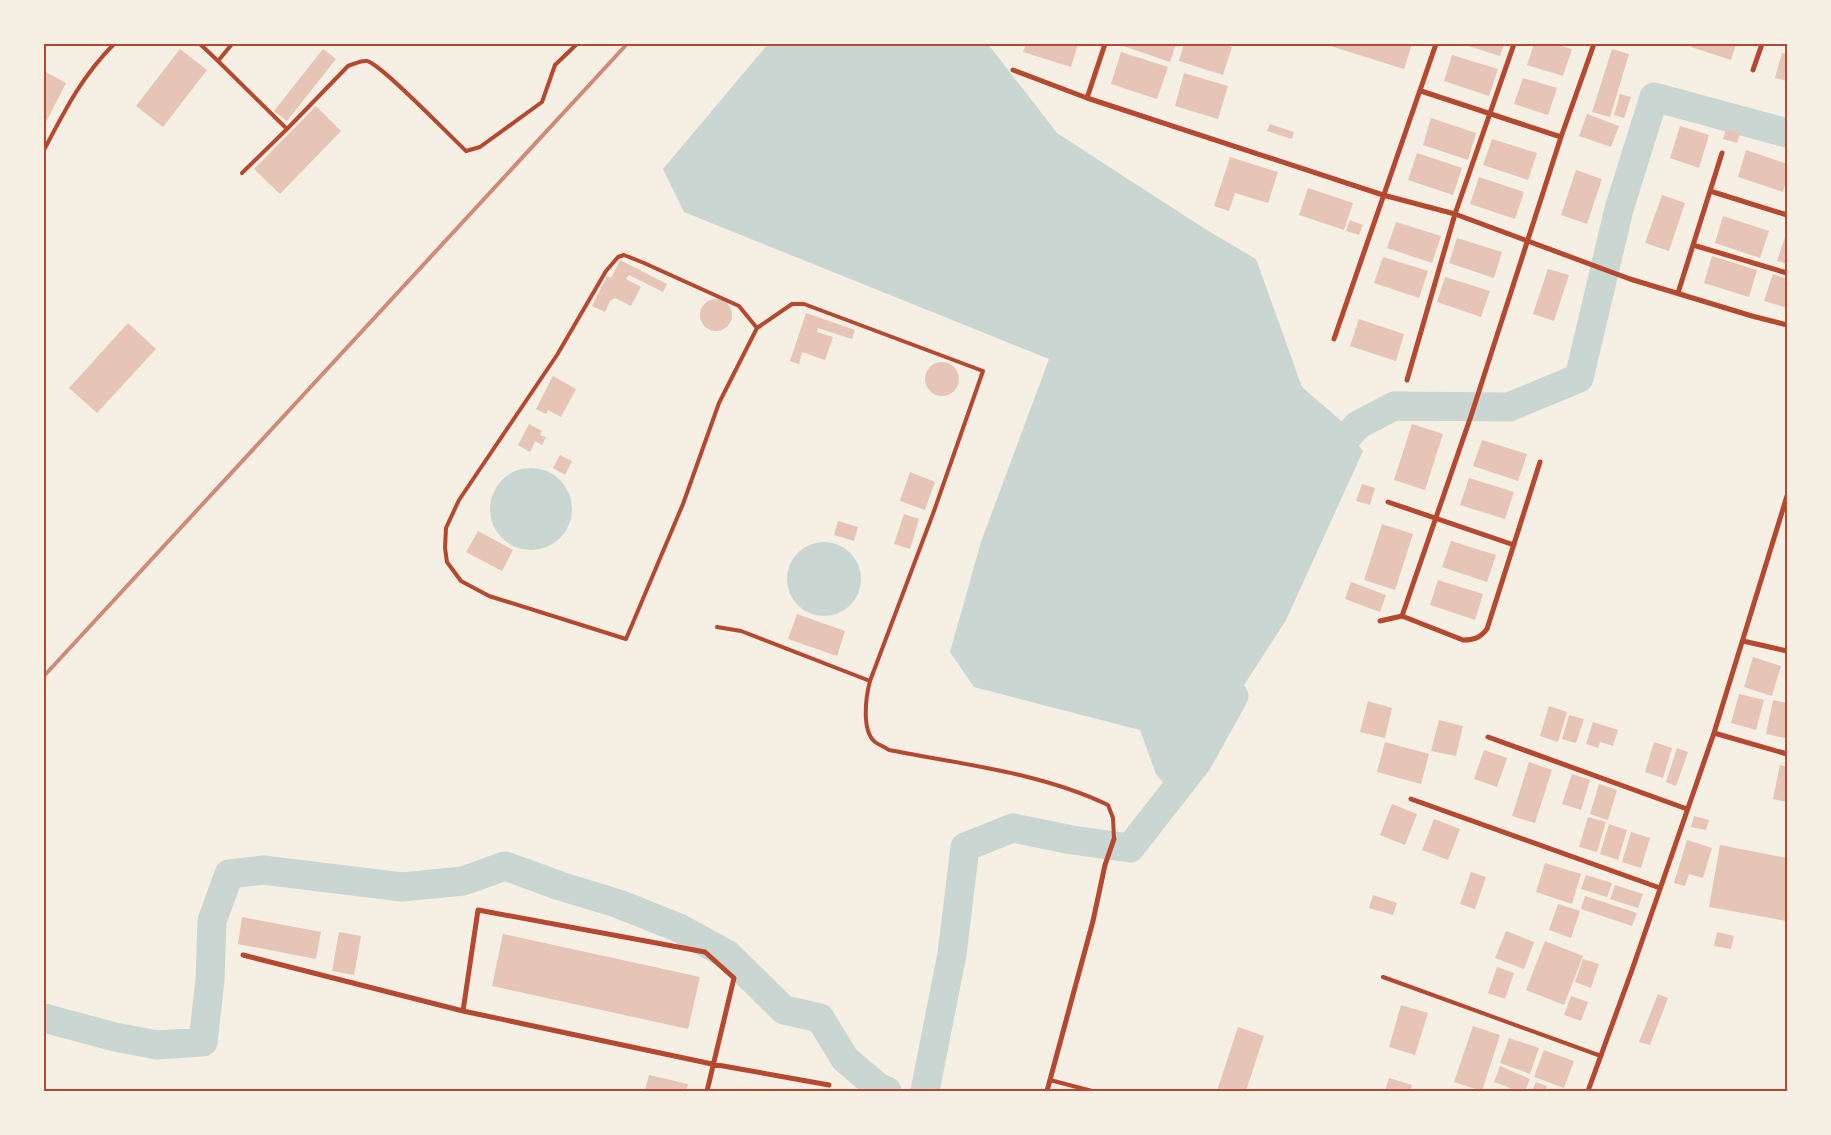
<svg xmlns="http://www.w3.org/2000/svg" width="1831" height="1135" font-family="'Space Grotesk',sans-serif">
	<rect width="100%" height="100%" fill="#f6efe4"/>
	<path fill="#c9d6d2" d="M768,44H988L1057,133L1205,229L1256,259L1302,387L1339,419L1363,451L1286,620L1173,795L1156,774L1140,730L974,687L950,652L981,542L1049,359L684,212L663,169Z
		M490 509a41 41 0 1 1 82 0a41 41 0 1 1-82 0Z
		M787 579a37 37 0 1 1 74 0a37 37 0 1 1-74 0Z"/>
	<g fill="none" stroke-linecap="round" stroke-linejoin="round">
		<path stroke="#c9d6d2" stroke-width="29" d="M1337,469L1343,441L1358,425L1394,406L1509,407L1579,378L1619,209L1654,97L1787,133
			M44,1018L115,1037L157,1045L203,1042L210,980L212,921L229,874L263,870L402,887L463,881L505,866L560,886L619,904L679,928L728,955L784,1010L820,1018L845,1059L878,1087L887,1091
			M925,1091L952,954L965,847L1013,828L1072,840L1130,848L1198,761L1234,696"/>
	</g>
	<path fill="#e6c5b7" d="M1026,44H1078L1071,67L1023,52Z
		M1118,44H1176L1170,62Z
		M1184,44H1223L1232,47L1223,75L1179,61Z
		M1324,44H1412L1404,69Z
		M1462,44H1504L1500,56Z
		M1534,44H1554L1572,49L1563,76L1527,65Z
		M1692,44H1736L1731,60L1691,47Z
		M180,49L207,70L163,127L136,106Z
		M323,49L336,59L287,121L274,111Z
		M1612,49L1629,54L1610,117L1592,112Z
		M1121,52L1168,67L1157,99L1111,84Z
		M1782,53L1787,54V81L1775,78Z
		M1452,55L1498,69L1489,96L1444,81Z
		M44,71L66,83L44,126Z
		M1184,73L1228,86L1218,119L1175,106Z
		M1523,78L1557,88L1548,115L1514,104Z
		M1620,94L1631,97L1624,118L1614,115Z
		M316,106L341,131L280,194L254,169Z
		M1587,114L1619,126L1611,147L1579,136Z
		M1431,118L1476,133L1468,160L1423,145Z
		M1270,124L1294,132L1292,139L1267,131Z
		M1680,126L1709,135L1699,168L1670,158Z
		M1726,129L1740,133L1737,143L1723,139Z
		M1492,139L1537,153L1528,180L1483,165Z
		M1746,150L1787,164V177L1783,192L1738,177Z
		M1417,153L1462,168L1453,195L1408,180Z
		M1230,157L1278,172L1268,203L1235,193L1229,211L1214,206Z
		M1576,170L1602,179L1587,224L1561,215Z
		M1479,177L1524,192L1515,219L1470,204Z
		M1308,188L1353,203L1344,230L1299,215Z
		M1662,195L1685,203L1669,251L1645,243Z
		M1723,216L1769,231L1760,258L1715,243Z
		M1350,220L1363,225L1359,235L1346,231Z
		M1396,222L1441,236L1432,263L1387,248Z
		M1786,234L1787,235V264L1777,261Z
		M1457,238L1502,252L1494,278L1449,263Z
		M1712,256L1757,270L1749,297L1704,283Z
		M1383,257L1428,271L1419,298L1374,283Z
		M620,260L667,284L663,292L629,275L626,279L641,287L631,306L615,298L610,301L605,312L592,306L607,276L611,278Z
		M1548,269L1569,275L1554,321L1533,314Z
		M1773,274L1787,279V308L1764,301Z
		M1445,277L1490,291L1481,317L1437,302Z
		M700 315a16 16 0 1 1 32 0a16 16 0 1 1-32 0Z
		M806,313L855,330L852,339L818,328L817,332L833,337L825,360L802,352L799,364L790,361Z
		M1359,319L1404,334L1396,361L1350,346Z
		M128,323L156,349L97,413L69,388Z
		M925 379a17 17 0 1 1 34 0a17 17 0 1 1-34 0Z
		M553,376L576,389L561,417L548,410L546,414L536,409Z
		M529,424L542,431L540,435L546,437L542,445L535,441L530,452L518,445Z
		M1412,424L1443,434L1425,490L1394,480Z
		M1482,440L1527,454L1518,481L1473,466Z
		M560,455L572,461L565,475L553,468Z
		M910,472L935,482L925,510L900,501Z
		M1469,478L1514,492L1505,519L1460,505Z
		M1362,484L1375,488L1370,505L1356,501Z
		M904,514L919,519L910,549L894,544Z
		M838,521L858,527L854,541L834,535Z
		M1382,524L1413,534L1395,590L1364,580Z
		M478,531L513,550L502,571L466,552Z
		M1451,541L1496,555L1487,582L1442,567Z
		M1438,580L1483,594L1475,620L1430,605Z
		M1351,582L1386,595L1380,612L1345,599Z
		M797,614L845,631L837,656L788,639Z
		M1753,657L1781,666L1772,696L1744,687Z
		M1739,694L1764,700L1756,730L1731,723Z
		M1773,700L1787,703V729L1785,738L1766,734Z
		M1368,701L1392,708L1385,738L1360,732Z
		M1549,706L1567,712L1558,742L1540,736Z
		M1569,715L1584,719L1576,743L1562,739Z
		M1439,720L1463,726L1456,756L1431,751Z
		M1593,722L1618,730L1613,746L1600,742L1598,748L1586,744Z
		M1385,742L1429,754L1421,784L1377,772Z
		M1654,742L1672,748L1663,778L1645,772Z
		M1677,748L1688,752L1676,786L1666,782Z
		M1484,750L1507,758L1497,787L1474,779Z
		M1529,762L1552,770L1535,823L1512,816Z
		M1780,765L1787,767V802L1773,799Z
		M1572,774L1590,780L1581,810L1562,804Z
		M1599,784L1617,790L1608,820L1590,814Z
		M1392,804L1417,814L1405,845L1380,835Z
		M1694,816L1709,820L1706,830L1691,827Z
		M1588,817L1606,822L1597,852L1579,847Z
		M1434,819L1460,829L1448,860L1422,850Z
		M1609,824L1627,830L1618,860L1600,854Z
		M1631,832L1650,838L1641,868L1622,862Z
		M1687,840L1712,848L1703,878L1689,874L1685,886L1674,883Z
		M1720,845L1787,858V921L1709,907Z
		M1545,863L1581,874L1572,904L1536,892Z
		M1471,872L1486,877L1475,909L1460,904Z
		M1586,875L1612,883L1607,897L1581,889Z
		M1615,885L1643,894L1638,908L1610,899Z
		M1373,895L1397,903L1393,915L1369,908Z
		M1585,896L1637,913L1632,926L1581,909Z
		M1558,904L1580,911L1571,938L1549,930Z
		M242,917L321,932L316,959L238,944Z
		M1506,931L1534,942L1524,969L1495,958Z
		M339,932L361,936L354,975L332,971Z
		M1717,932L1734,936L1731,949L1714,946Z
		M503,934L700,977L688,1029L492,986Z
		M1545,941L1583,956L1564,1005L1526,990Z
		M1583,959L1599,964L1591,988L1575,982Z
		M1497,967L1514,973L1505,999L1488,993Z
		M1658,994L1668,998L1650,1045L1639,1042Z
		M1571,996L1588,1002L1581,1021L1564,1015Z
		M1401,1005L1428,1013L1415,1055L1389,1047Z
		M1473,1026L1500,1035L1482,1091L1454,1082Z
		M1238,1027L1264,1036L1246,1091H1217Z
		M1509,1038L1539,1048L1530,1074L1500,1063Z
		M1544,1050L1574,1061L1564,1088L1534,1077Z
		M1500,1066L1530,1079L1525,1091H1518L1494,1082Z
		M649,1075L688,1084L686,1091H645Z
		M1389,1078L1412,1085L1410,1091H1385Z
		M1536,1082L1547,1086L1545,1091H1532Z"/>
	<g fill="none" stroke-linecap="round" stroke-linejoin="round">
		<path stroke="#b5482f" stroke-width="4" d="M200,44L218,61L232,44
			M218,61L287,129L348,66C354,64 361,60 367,61C380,63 451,137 466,151L480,147L542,102L555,65L577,44
			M44,150C65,110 82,76 114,44
			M242,173L287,129
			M757,328L739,306L644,263L624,255L618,257L606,271L557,355L459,500L446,528L445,548L447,562L461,581L489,596L626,639L683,504L719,403L757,328L792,304H804L983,371L934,511L870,681
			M717,627L741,631L870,681C866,696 861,730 875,742C879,745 885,747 889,750C961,764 1042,773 1108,805L1113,818L1114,839
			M1383,977L1601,1056
			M1050,1080L1092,1091"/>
		<path stroke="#b5482f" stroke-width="5" d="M1013,70L1087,98L1383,195L1455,214L1630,279L1752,316L1787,325
			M1753,70L1762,44
			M1421,91L1561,137
			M1087,98L1105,44
			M1710,191L1787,215
			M1693,245L1787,273
			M1678,293L1722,153
			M1334,339L1436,44
			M1407,380L1455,214L1514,44
			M1388,502L1514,545
			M1402,616L1471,416L1561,137L1594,44
			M1380,621L1402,616L1463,640C1474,640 1480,638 1487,629L1540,462
			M1743,641L1787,651
			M1714,733L1787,754
			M1488,737L1687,809
			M1411,799L1660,888
			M243,955L463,1011L712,1064L829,1085
			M463,1011L478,910L705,952L734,978L707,1091
			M1047,1091L1093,921L1105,865L1114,839
			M1588,1091L1632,970L1714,733L1787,496"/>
		<path stroke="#cf8b77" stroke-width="4" d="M44,676L627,44"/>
	</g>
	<rect width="1831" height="1135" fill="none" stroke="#f6efe4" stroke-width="90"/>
	<rect x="45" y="45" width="1741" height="1045" fill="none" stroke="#b5482f" stroke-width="2"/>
</svg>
